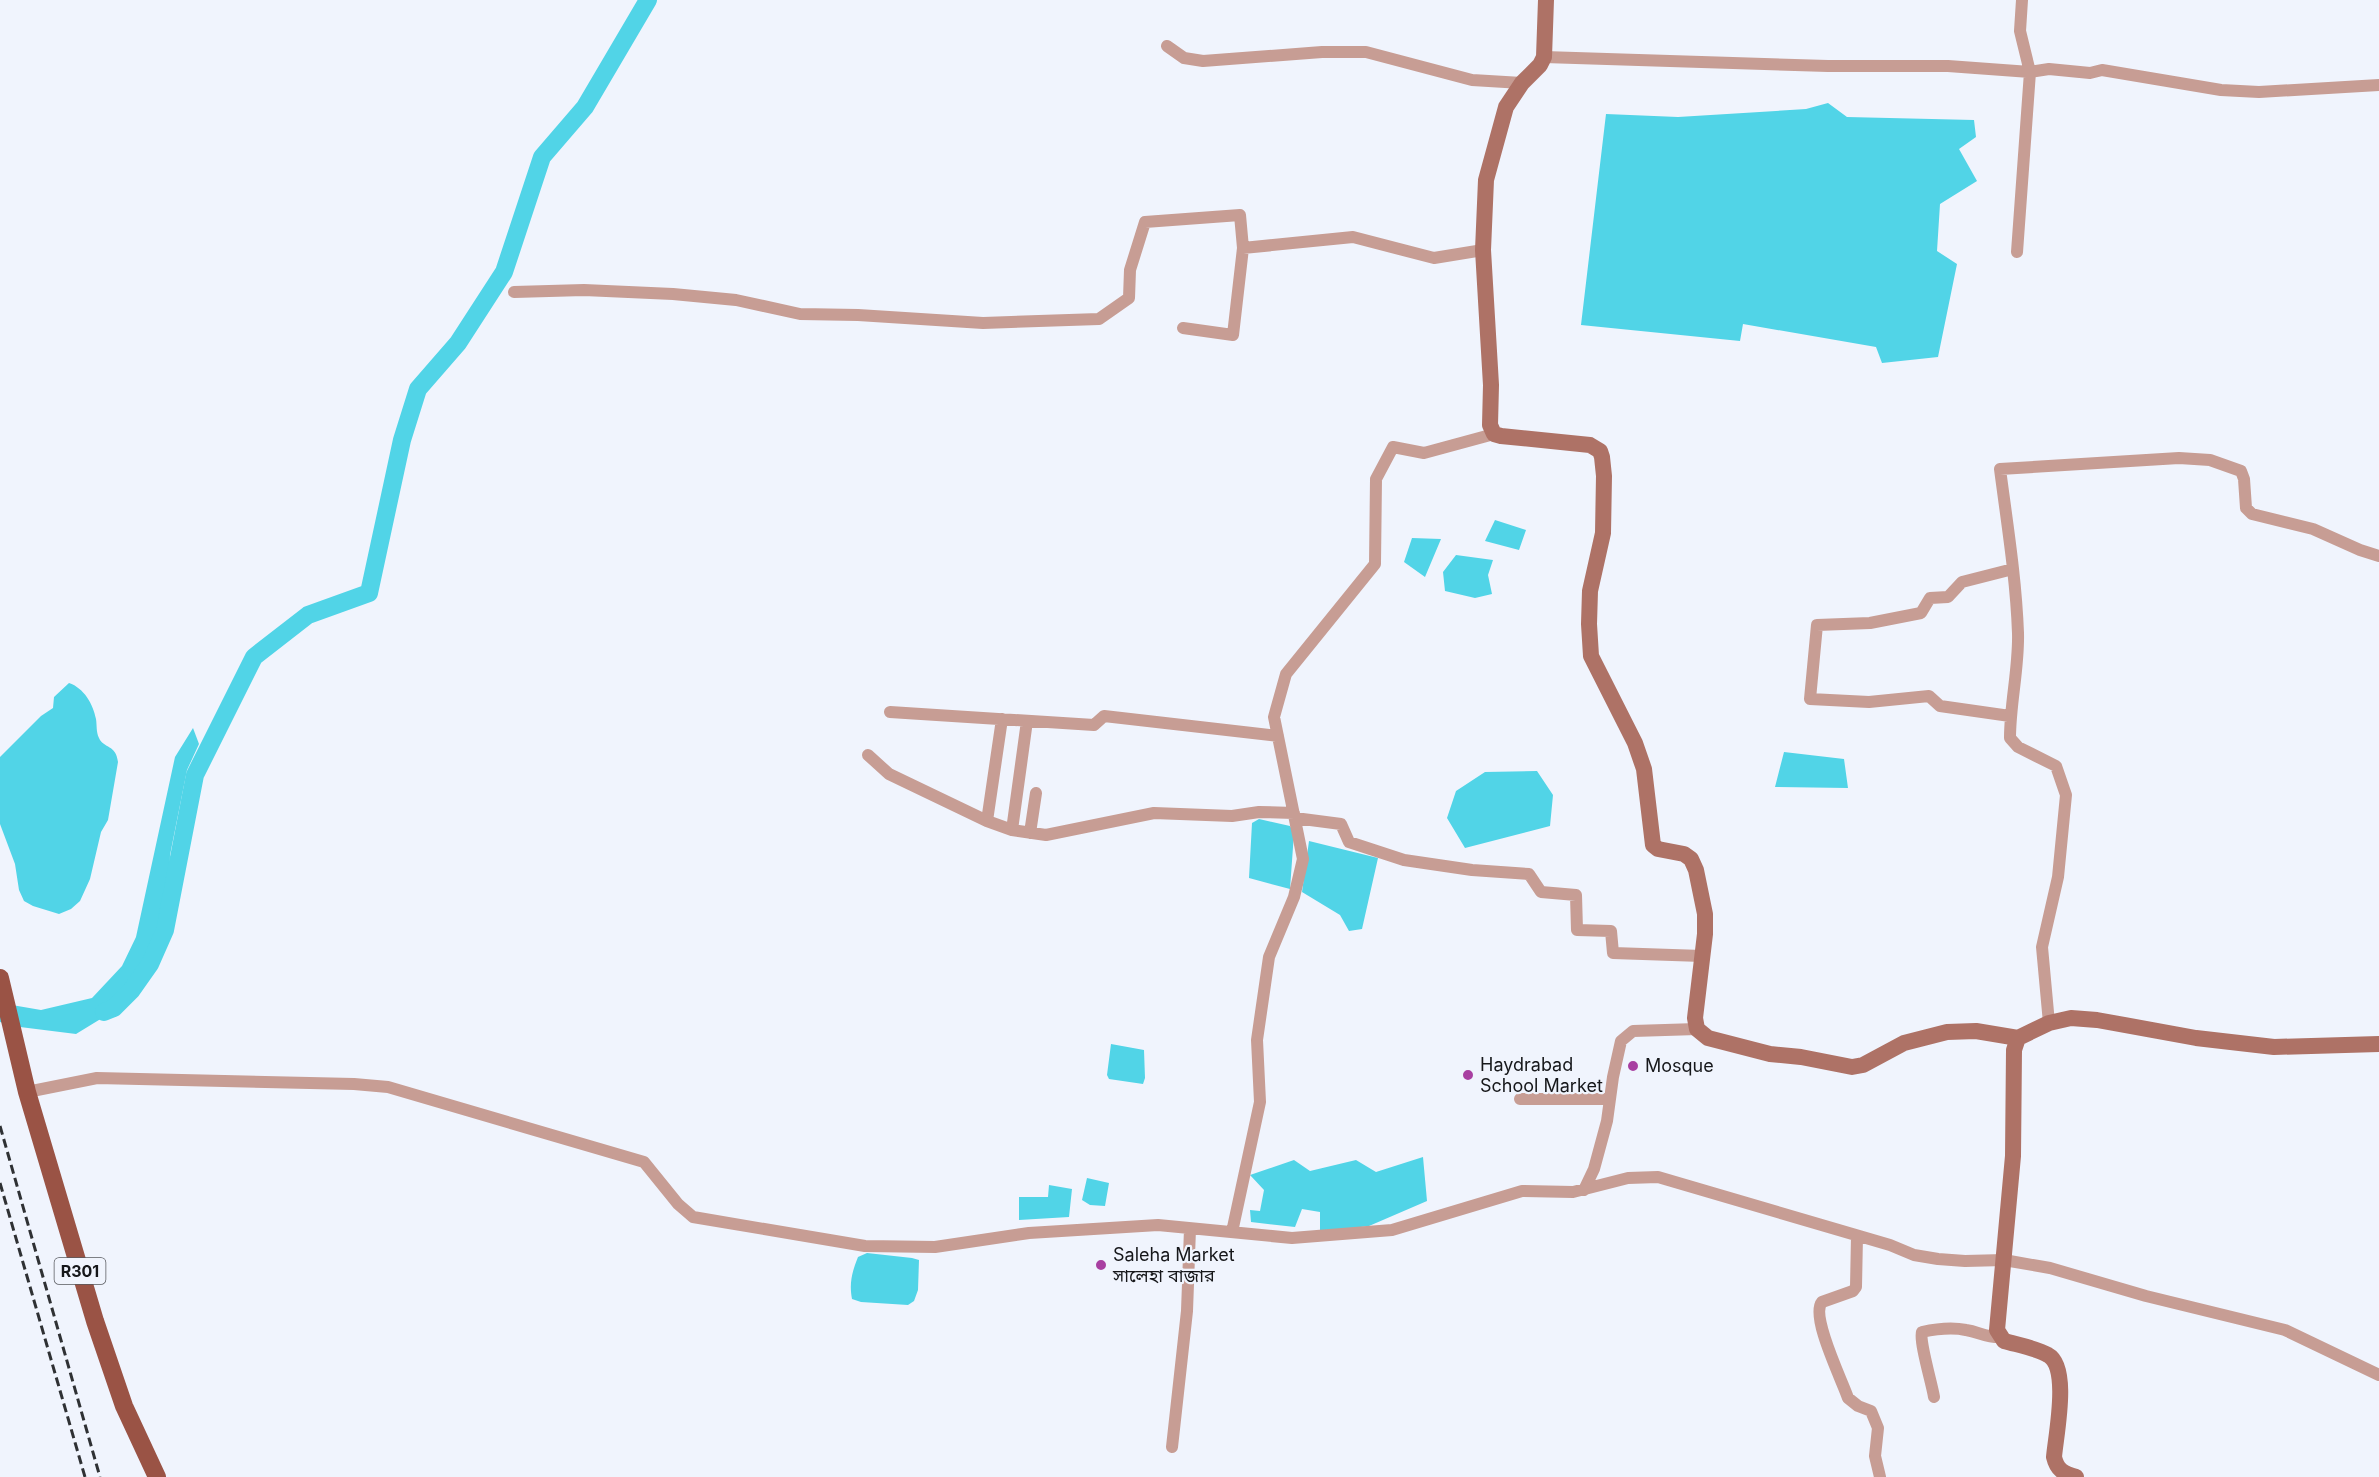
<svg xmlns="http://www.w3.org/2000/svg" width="2379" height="1477" font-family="Inter,'Noto Sans Bengali',sans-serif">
	<rect width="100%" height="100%" fill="#f0f4fd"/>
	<path fill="#51d4e7" d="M1828,103L1847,117L1974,120L1976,137L1959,149L1977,181L1940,204L1937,251L1957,264L1938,357L1882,363L1876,347L1743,324L1740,341L1581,325L1606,114L1678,117L1806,109Z
		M1495,520L1526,530L1519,550L1485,541Z
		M1412,538L1441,539L1425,577L1404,562Z
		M1456,555L1493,560L1488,575L1492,594L1475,598L1445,591L1443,572Z
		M69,683C84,688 93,704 96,719C97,725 96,732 99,738C104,749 116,744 118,762L108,820L101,832L90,879L80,901L71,909L59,914L33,906L24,901L19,890L15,864L0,824V757L41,716L53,708L54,697Z
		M193,728L199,744L187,770L170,855L169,902L147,971L112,1012L76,1034L20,1027L0,1022V1006L6,1004L41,1010L92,998L122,966L136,937L175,757Z
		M1784,752L1844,759L1848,788L1775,787Z
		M1537,771L1553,795L1550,826L1465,848L1447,818L1456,791L1485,772Z
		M1259,819L1290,826L1294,833L1290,889L1249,878L1252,823Z
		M1309,841L1378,858L1362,929L1349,931L1340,915L1302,892Z
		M1111,1044L1144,1050L1145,1078L1143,1084L1109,1079L1107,1075Z
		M1423,1157L1427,1201L1369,1226L1320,1232V1212L1302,1209L1295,1227L1251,1222L1250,1210L1260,1211L1264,1190L1250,1175L1294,1160L1310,1171L1356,1160L1376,1172Z
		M1087,1178L1109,1183L1105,1206L1090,1205L1082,1200Z
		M1049,1185L1072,1189L1069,1217L1019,1220V1197H1048Z
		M867,1253L912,1258L919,1260L918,1290L914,1301L908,1305L861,1302L852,1299C849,1283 852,1272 858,1257Z"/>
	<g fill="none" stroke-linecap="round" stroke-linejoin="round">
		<path stroke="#51d4e7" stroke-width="18" d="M104,1012L114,1008L131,991L150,964L165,930L195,775L254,657L308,615L369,593L402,440L418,389L458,343L504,272L542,157L585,107L648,0"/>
		<path stroke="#c79d94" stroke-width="12" d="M2022,0L2020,31L2030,72L2049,69L2090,73L2102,70L2221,90L2259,92L2379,85
			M1167,46L1184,58L1203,61L1322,52H1366L1472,80L1522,83
			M1544,57L1828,66H1948L2030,72L2017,252
			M514,292L584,290L673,294L736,300L800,314L858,315L983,323L1099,319L1129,298L1130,270L1145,222L1240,215L1243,248L1353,237L1434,258L1483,250
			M1183,328L1233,335L1243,248
			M890,712L1094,725L1104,716L1278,736
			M2010,716L1940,706L1929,696L1869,702L1810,699L1817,625L1870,623L1921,613L1930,598L1948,597L1962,582L2013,569
			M868,755L889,774L987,821L1012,830L1046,835L1154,813L1232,816L1259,812L1294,813
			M1295,818L1341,824L1349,842L1404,860L1472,870L1529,874L1541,892L1576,895L1577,930L1611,931L1613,953L1702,956
			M987,821L1002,719
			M1012,830L1027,721
			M1030,833L1036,793
			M2049,1023L2042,947L2058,877L2066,795L2056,766L2018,747L2010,738C2010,703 2019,668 2018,633C2016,578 2007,523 2000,469L2179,458L2210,460L2241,471L2244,479L2246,508L2252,514L2313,529L2360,550L2379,556
			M27,1092L97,1078L354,1084L388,1087L644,1162L678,1204L693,1217L865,1246L935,1247L1029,1233L1158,1225L1292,1238L1392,1230L1522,1191L1573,1192L1628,1178L1658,1177L1890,1245L1914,1255L1938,1259L1965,1261L2004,1260L2050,1268L2146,1296L2285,1330L2379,1375
			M1520,1099H1610
			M1584,1190L1594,1169L1607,1121L1613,1077L1621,1041L1633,1031L1697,1029
			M1232,1232L1260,1102L1257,1040L1269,957L1294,897L1303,859L1274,717L1286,674L1375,564L1376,479L1393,447L1424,453L1494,434
			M1857,1236L1856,1287L1853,1291L1822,1302C1810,1316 1842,1380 1848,1398L1858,1406L1871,1411L1878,1428L1875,1456L1880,1477
			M1934,1397C1932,1384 1919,1341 1922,1332C1936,1329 1951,1327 1966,1330C1979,1332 1985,1337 1999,1337
			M1172,1447L1187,1311L1190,1229"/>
		<path stroke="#ae7266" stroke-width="16" d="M1546,0L1544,57L1540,65L1522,83L1506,107L1486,180L1483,250L1491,385L1490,425L1494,434L1501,436L1590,445L1600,451L1602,457L1604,476L1603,533L1590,591L1589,624L1591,656L1635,743L1644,769L1653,845L1658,849L1684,854L1691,859L1696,870L1705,914V934L1695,1018L1697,1029L1708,1038L1770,1054L1801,1057L1852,1067L1863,1065L1904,1043L1947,1032L1976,1031L2018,1038
			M2076,1477C2063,1473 2057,1470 2054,1457C2056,1434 2070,1367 2048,1355C2036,1348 2018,1345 2004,1341L1997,1330L2013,1156L2014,1050L2018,1038L2049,1023L2071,1018L2097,1020L2196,1038L2274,1047L2379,1044"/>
		<path stroke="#9a5345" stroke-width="18" d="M0,978L27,1092L95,1321L124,1406L157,1477"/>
		<path stroke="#2f3134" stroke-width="3" stroke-dasharray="9 4.5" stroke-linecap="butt" d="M0,1126L100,1477
			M0,1183L85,1477"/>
	</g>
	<g fill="#a83fa1" stroke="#f0f4fd" stroke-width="2">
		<circle cx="1633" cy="1066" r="6"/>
		<circle cx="1468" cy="1075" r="6"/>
		<circle cx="1101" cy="1265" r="6"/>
	</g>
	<g text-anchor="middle" stroke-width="4.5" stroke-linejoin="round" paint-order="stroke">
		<rect fill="#f0f4fd" stroke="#57595e" stroke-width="1.5" x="54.5" y="1258" width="51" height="26" rx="4.5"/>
		<g font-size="16" font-weight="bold" fill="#16171a">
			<text x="80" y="1277">R301</text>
		</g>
		<g font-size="18" fill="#16171a" stroke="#f0f4fd" text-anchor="start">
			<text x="1480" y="1071">Haydrabad<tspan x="1480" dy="21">School Market</tspan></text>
			<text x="1645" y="1072">Mosque</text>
			<text x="1113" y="1261">Saleha Market<tspan x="1113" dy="21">সালেহা বাজার</tspan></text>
		</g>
	</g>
</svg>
